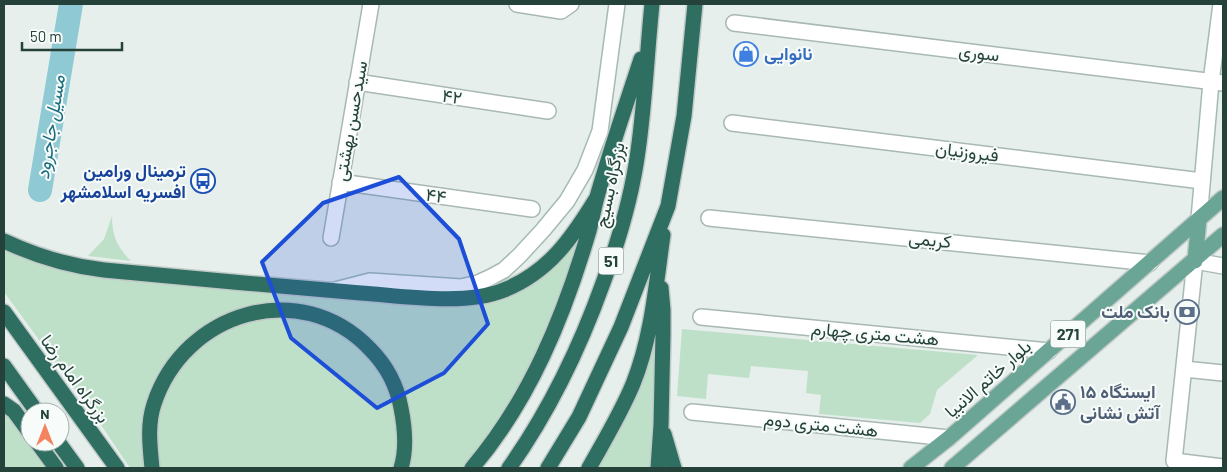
<svg xmlns="http://www.w3.org/2000/svg" width="1227" height="472" font-family="Barlow,Vazirmatn,sans-serif">
	<rect width="100%" height="100%" fill="#e6efeb"/>
	<path fill="#bfe0c8" d="M112,216C112,236 117,247 131,261L88,256L104,239Z
		M586,225L556,308L524,383L466,468H407L410,460L375,346C357,327 344,324 319,316C308,312 295,305 283,304C268,302 252,305 238,310C187,326 159,360 148,412C143,435 142,445 146,468H130L99,422L4,292V249L32,261L77,274L128,280L182,286L447,305L531,285L563,260Z
		M279,317L311,321L337,331L374,362L384,379L396,410L399,446L394,468H161L157,454L158,416L163,398L183,364L205,340L248,321Z
		M655,329L656,352L652,468H596Z
		M682,329L978,355L937,390L930,414L920,423L819,414L821,395L806,393L808,371L751,366L749,378L708,374L706,399L677,396Z
		M4,412L22,433L48,468H4Z"/>
	<g fill="none" stroke-linecap="round" stroke-linejoin="round">
		<path stroke="#8ec9d4" stroke-width="24" d="M40,190L71,4"/>
		<defs>
			<path id="street" d="M517,4L561,11L571,4
				M734,23L1223,83
				M357,82L548,111
				M732,123L1202,181
				M340,182L532,209
				M709,218L1150,263
				M331,238L371,4
				M1223,266L1195,261L1174,461L1223,467
				M701,317L1049,351
				M1184,369L1223,373
				M692,412L949,438"/>
			<path id="secondary" d="M1199,219L1211,82L1221,4
				M335,290L370,281L461,287L478,283L491,277L504,270L519,256L543,230L567,201L585,170L600,131L617,4"/>
			<path id="primary" d="M1195,261L1199,219
				M911,468L949,438L1223,198
				M952,468L1223,235"/>
			<path id="highway" d="M4,241C36,256 69,266 104,270C190,278 275,286 361,293C403,296 465,306 504,290C549,272 572,238 596,199
				M4,312L117,468
				M4,366L37,412
				M4,404L14,411L30,433
				M664,434L674,468
				M37,442L56,468
				M58,442L77,468
				M152,468C150,447 147,425 154,404C184,312 300,276 370,349C386,365 397,386 401,408C405,428 407,449 401,468
				M472,468C530,400 564,316 589,231C592,220 594,208 597,197C610,151 626,105 641,59
				M509,468C550,410 579,350 603,283C619,240 632,196 638,151C645,102 647,53 652,4
				M548,468L579,417L621,327L668,206L684,116L695,4
				M589,468C604,441 621,413 633,384C652,337 656,284 663,235
				M658,468L661,425L663,334V310L661,288"/>
		</defs>
		<use href="#street" stroke="#a8b8b2" stroke-width="18"/>
		<use href="#secondary" stroke="#a4bbb3" stroke-width="18"/>
		<use href="#primary" stroke="#c2cac8" stroke-width="18"/>
		<use href="#highway" stroke="#c2cac8" stroke-width="18"/>
		<use href="#street" stroke="#fff" stroke-width="15"/>
		<use href="#secondary" stroke="#fff" stroke-width="15"/>
		<use href="#primary" stroke="#6aa596" stroke-width="15"/>
		<use href="#highway" stroke="#2f6f62" stroke-width="15"/>
	</g>
	<path fill="#1d4ed8" fill-opacity="0.2" stroke="#1d4ed8" stroke-width="4" stroke-linejoin="round" d="M399,177L459,239L488,324L444,373L377,408L291,338L262,262L323,203Z"/>
	<defs>
		<symbol id="shop-ring" viewBox="-11 -11 22 22"><circle r="9.5" fill="#f7fbf9" stroke="#3f7fe0" stroke-width="1.5"/><path d="M-5-2.5h2.3a2.7 3.5 0 0 1 5.4 0H5L5.5 6h-11ZM-1.5-2.5h3a1.5 2.3 0 0 0-3 0Z" fill="#3f7fe0"/></symbol>
		<symbol id="bus-ring" viewBox="-11 -11 22 22"><circle r="9.5" fill="#f7fbf9" stroke="#1a4fb4" stroke-width="1.5"/><path d="M-5-6H5V4H4V6H2V4H-2V6H-4V4H-5ZM-3.5-4V0h7V-4ZM-3.5 1.2v1.5H-2V1.2ZM2 1.2v1.5H3.5V1.2Z" fill="#1a4fb4"/></symbol>
		<symbol id="bank-ring" viewBox="-11 -11 22 22"><circle r="9.5" fill="#f7fbf9" stroke="#5c6f8a" stroke-width="1.5"/><path d="M-6-4H6V4H-6ZM0-2.3a2.3 2.3 0 1 0 0 4.6a2.3 2.3 0 1 0 0-4.6Z" fill="#5c6f8a"/></symbol>
		<symbol id="civic-ring" viewBox="-11 -11 22 22"><circle r="9.5" fill="#f7fbf9" stroke="#5c6f8a" stroke-width="1.5"/><path d="M-.6-6.5H3V-4.5H.6V-3L4-1V1h2V6H-6V1h2V-1L-.6-3ZM-1.2 2.5V6h2.4V2.5Z" fill="#5c6f8a"/></symbol>
	</defs>
	<g fill-rule="evenodd">
		<use href="#shop-ring" x="732" y="40" width="28" height="28"/>
		<use href="#bus-ring" x="189" y="167" width="28" height="28"/>
		<use href="#bank-ring" x="1173" y="298" width="28" height="28"/>
		<use href="#civic-ring" x="1049" y="388" width="28" height="28"/>
	</g>
	<g text-anchor="middle" stroke-width="4" stroke-linejoin="round" paint-order="stroke">
		<g fill="#f7fbf9" stroke="#637a73" stroke-width="1">
			<rect x="598.5" y="247.5" width="25" height="27" rx="4"/>
			<rect x="1050.5" y="320.5" width="35" height="27" rx="4"/>
		</g>
		<g font-size="16" font-weight="bold" fill="#24423a">
			<text x="611" y="267">51</text>
			<text x="1068" y="340">271</text>
		</g>
		<g font-size="18" fill="#24423a" stroke="#f7fbf9">
			<text transform="translate(979 53) rotate(7)" y="6">سوری</text>
			<text transform="translate(452 97) rotate(9)" y="6">۴۲</text>
			<text transform="translate(351 121) rotate(-80)" y="6">سیدحسن بهشتی</text>
			<text transform="translate(967 152) rotate(7)" y="6">فیروزنیان</text>
			<text transform="translate(610 185) rotate(-78)" y="6">بزرگراه بسیج</text>
			<text transform="translate(436 196) rotate(8)" y="6">۴۴</text>
			<text transform="translate(930 240) rotate(6)" y="6">کریمی</text>
			<text transform="translate(875 334) rotate(5)" y="6">هشت متری چهارم</text>
			<text transform="translate(75 379) rotate(54)" y="6">بزرگراه امام رضا</text>
			<text transform="translate(988 379) rotate(-41)" y="6">بلوار خاتم الانبیا</text>
			<text transform="translate(821 425) rotate(6)" y="6">هشت متری دوم</text>
		</g>
		<g font-size="18" font-weight="bold" fill="#366cbe" stroke="#f7fbf9" text-anchor="start">
			<text x="764" y="60">نانوایی</text>
		</g>
		<g font-size="18" font-weight="bold" fill="#164399" stroke="#f7fbf9" text-anchor="end">
			<text x="186" y="177">ترمینال ورامین<tspan x="186" dy="21">افسریه اسلامشهر</tspan></text>
		</g>
		<g font-size="18" font-weight="bold" fill="#4e5e75" stroke="#f7fbf9" text-anchor="end">
			<text x="1170" y="318">بانک ملت</text>
			<text x="1080" y="398" text-anchor="start">ایستگاه ۱۵<tspan x="1080" dy="21">آتش نشانی</tspan></text>
		</g>
		<g font-size="19" font-style="italic" fill="#1c6f80" stroke="#f7fbf9">
			<text transform="translate(50 127) rotate(-81)" y="7">مسیل جاجرود</text>
		</g>
	</g>
	<rect width="1227" height="472" fill="none" stroke="#24423a" stroke-width="10"/>
	<g transform="translate(45 427)"><circle r="24" fill="#f7fbf9" stroke="#a3b1ad"/>
	<path d="M0-4L9 19L0 12L-9 19Z" fill="#f4845f"/>
	<text y="-8" font-size="14" font-weight="bold" text-anchor="middle" fill="#24423a">N</text>
	</g>
	<path d="M22 42v8h100v-8" fill="none" stroke="#24423a" stroke-width="2.5"/>
	<text x="30" y="42" font-size="15" fill="#24423a" stroke="#f7fbf9" stroke-width="4" paint-order="stroke">50 m</text>
</svg>
